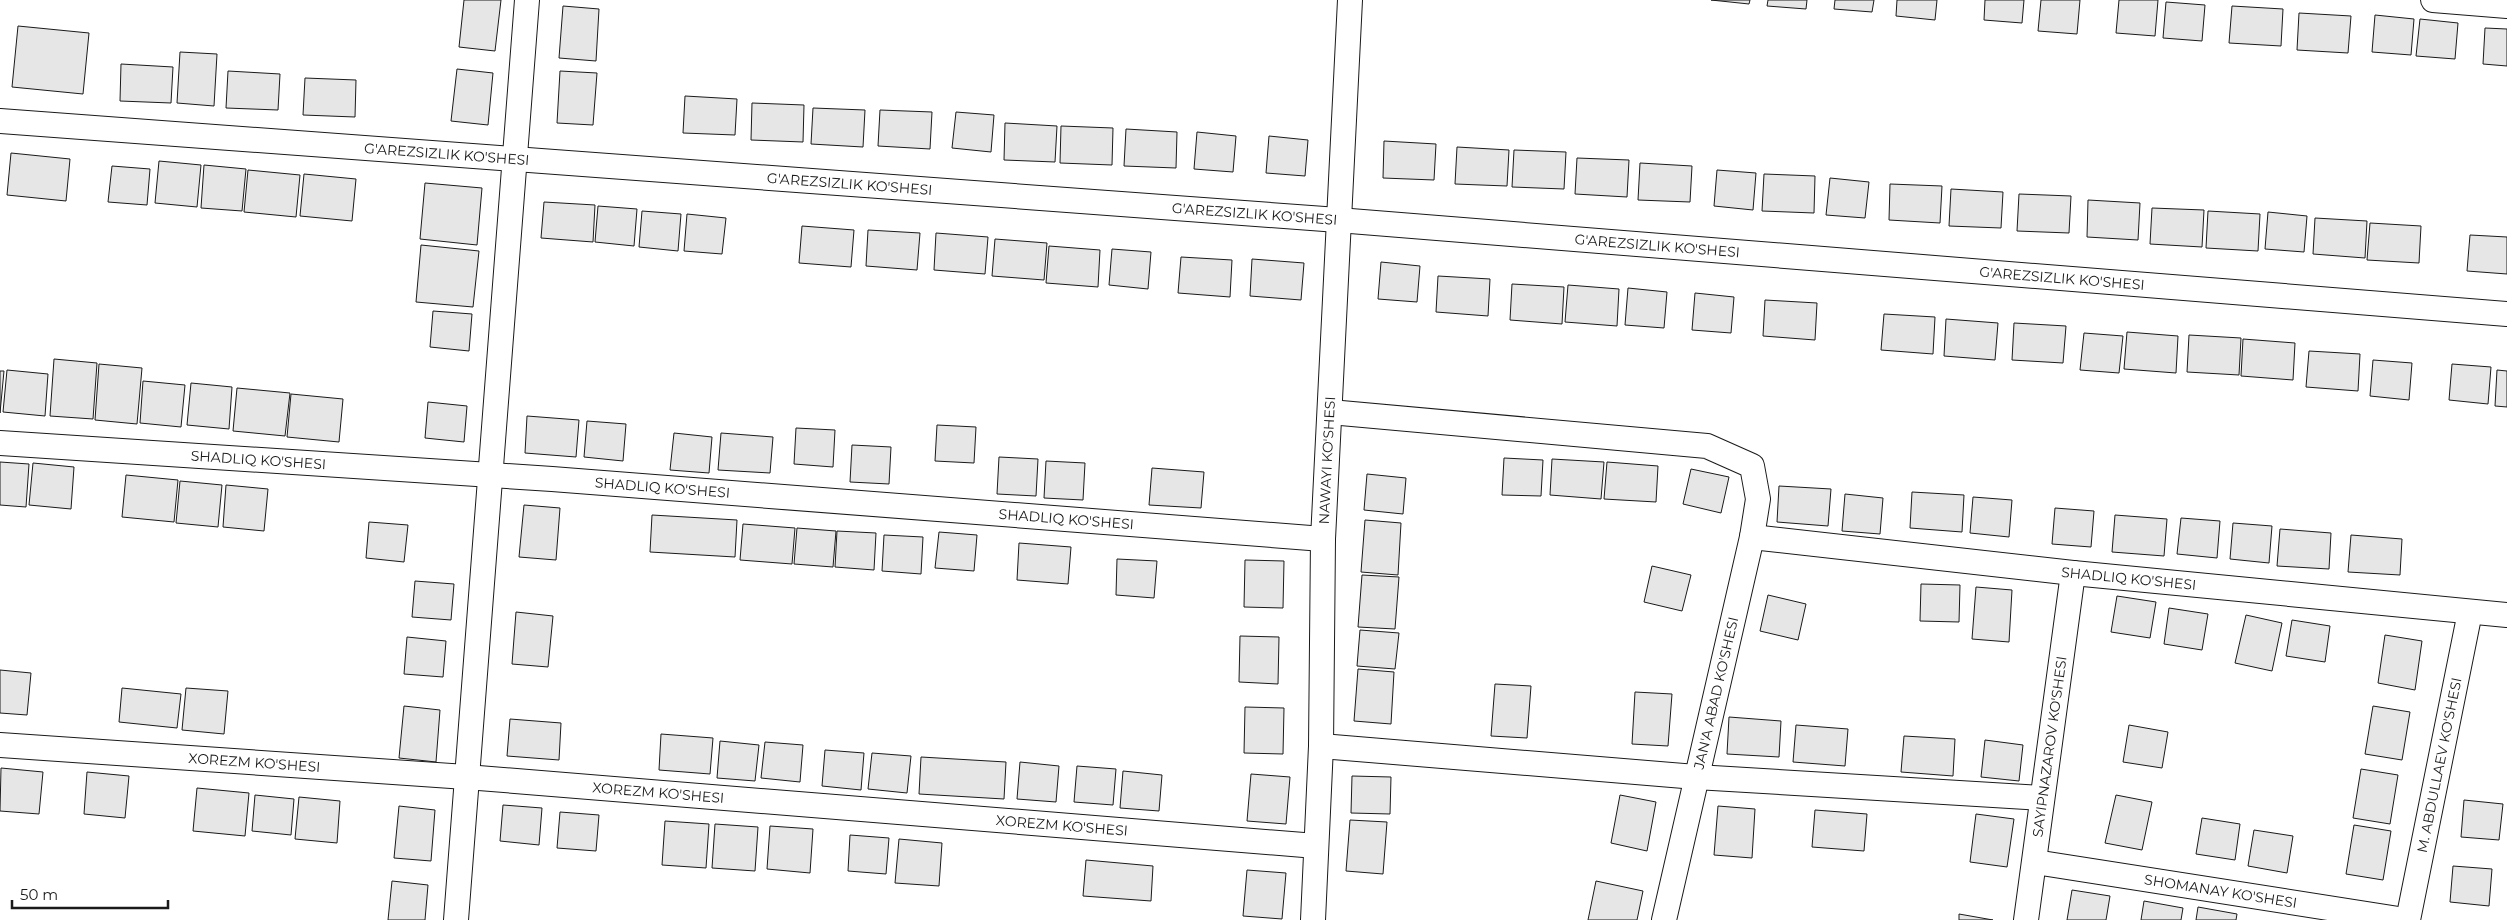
<svg xmlns="http://www.w3.org/2000/svg" width="2507" height="920" font-family="Montserrat,sans-serif">
	<rect width="100%" height="100%" fill="#fff"/>
	<path fill="#e6e6e6" stroke="#1a1a1a" d="M464,0H501L495,51L459,47Z
		M1711,0H1750L1749,4Z
		M1768,0H1807L1806,9L1767,6Z
		M1835,0H1874L1872,12L1834,9Z
		M1897,0H1937L1935,20L1896,16Z
		M1985,0H2024L2022,23L1984,20Z
		M2041,0H2080L2077,34L2038,31Z
		M2119,0H2158L2155,36L2116,33Z
		M2166,2L2205,5L2202,41L2163,38Z
		M563,6L599,9L596,61L559,58Z
		M2232,6L2283,9L2281,46L2229,43Z
		M2299,13L2351,16L2348,53L2297,50Z
		M2375,15L2414,19L2411,55L2372,52Z
		M2420,19L2458,23L2455,59L2416,56Z
		M18,26L89,33L83,94L12,87Z
		M2485,28L2507,29V66L2483,64Z
		M180,52L217,54L214,106L177,103Z
		M121,64L173,67L171,103L120,101Z
		M457,69L493,73L488,125L451,121Z
		M228,71L280,74L278,110L226,108Z
		M560,71L597,73L593,125L557,123Z
		M305,78L356,80L355,117L303,115Z
		M685,96L737,99L735,135L683,133Z
		M752,103L804,105L803,142L751,140Z
		M813,108L865,110L863,147L811,144Z
		M880,110L932,112L930,149L878,146Z
		M956,112L994,115L991,152L952,148Z
		M1005,123L1057,126L1055,162L1004,160Z
		M1061,126L1113,128L1112,165L1060,163Z
		M1126,129L1177,132L1176,168L1124,166Z
		M1197,132L1236,136L1233,172L1194,169Z
		M1269,136L1308,140L1305,176L1266,173Z
		M1384,141L1436,144L1434,180L1383,178Z
		M1457,147L1509,150L1507,186L1455,184Z
		M1514,150L1566,152L1564,189L1512,187Z
		M11,153L70,159L66,201L7,195Z
		M1577,158L1629,160L1627,197L1575,194Z
		M159,161L201,165L197,207L155,203Z
		M1640,163L1692,166L1690,202L1638,200Z
		M204,165L246,169L242,211L201,208Z
		M112,166L150,169L147,205L108,202Z
		M248,170L300,175L296,217L244,212Z
		M1717,170L1756,173L1753,210L1714,206Z
		M304,174L356,179L352,221L300,216Z
		M1764,174L1815,176L1814,213L1762,211Z
		M1830,178L1869,182L1865,218L1826,215Z
		M425,183L482,188L477,245L420,239Z
		M1890,184L1942,186L1940,223L1889,220Z
		M1951,189L2003,192L2001,228L1949,226Z
		M2019,194L2071,196L2069,233L2017,231Z
		M2088,200L2140,203L2138,240L2087,237Z
		M544,202L595,205L593,242L541,238Z
		M598,206L637,209L634,246L595,242Z
		M2152,208L2204,210L2202,247L2150,244Z
		M642,211L681,214L678,251L639,247Z
		M2208,211L2260,214L2258,251L2206,248Z
		M2268,212L2307,216L2304,252L2265,249Z
		M687,214L726,218L722,254L684,251Z
		M2315,218L2367,221L2365,258L2313,254Z
		M2370,223L2421,226L2419,263L2367,260Z
		M802,226L854,230L851,267L799,263Z
		M868,230L920,233L917,270L866,266Z
		M936,233L988,237L985,274L934,270Z
		M2470,235L2507,237V274L2467,271Z
		M995,239L1047,243L1044,280L992,276Z
		M421,245L479,251L473,307L416,302Z
		M1049,246L1100,250L1098,287L1046,283Z
		M1112,249L1151,252L1148,289L1109,285Z
		M1181,257L1232,260L1230,297L1178,293Z
		M1252,259L1304,263L1301,300L1250,296Z
		M1381,262L1420,266L1417,302L1378,299Z
		M1438,276L1490,279L1488,316L1436,312Z
		M1512,284L1564,287L1562,324L1510,320Z
		M1568,285L1619,289L1617,326L1565,322Z
		M1628,288L1667,292L1664,328L1625,325Z
		M1695,293L1734,297L1731,333L1692,330Z
		M1765,300L1817,303L1815,340L1763,336Z
		M433,311L472,314L469,351L430,347Z
		M1884,314L1935,317L1933,354L1881,350Z
		M1946,319L1998,323L1995,360L1944,356Z
		M2014,323L2066,326L2063,363L2012,360Z
		M2127,332L2178,336L2176,373L2124,369Z
		M2084,333L2123,336L2119,373L2080,370Z
		M2189,335L2241,338L2239,375L2187,372Z
		M2243,339L2295,343L2293,380L2241,376Z
		M2309,351L2360,354L2358,391L2306,387Z
		M54,359L97,363L93,419L50,416Z
		M2373,360L2412,363L2409,400L2370,396Z
		M99,364L142,368L137,424L95,420Z
		M2452,364L2491,367L2488,404L2449,400Z
		M7,370L48,374L45,416L3,412Z
		M2497,370L2507,371V407L2495,406Z
		M0,371H4L0,413Z
		M143,381L185,385L181,427L140,423Z
		M191,383L232,387L229,429L187,425Z
		M237,388L290,393L285,436L233,431Z
		M291,394L343,399L339,442L287,437Z
		M428,402L467,406L464,442L425,438Z
		M527,416L579,420L576,457L525,453Z
		M587,421L626,424L623,461L584,457Z
		M937,425L976,427L974,463L935,461Z
		M796,428L835,430L833,467L794,464Z
		M674,433L712,437L709,473L670,470Z
		M721,433L773,437L770,473L718,470Z
		M852,445L891,447L889,484L850,482Z
		M999,457L1038,459L1036,496L997,494Z
		M1504,458L1543,460L1541,496L1502,495Z
		M1552,459L1604,462L1601,499L1550,495Z
		M1046,461L1085,463L1083,500L1044,498Z
		M0,462L29,464L26,507L0,505Z
		M1607,462L1658,466L1656,502L1604,499Z
		M33,463L74,467L71,509L29,505Z
		M1152,468L1204,472L1201,508L1149,505Z
		M1691,469L1729,477L1721,513L1683,504Z
		M1367,474L1406,478L1403,514L1364,510Z
		M126,475L178,480L174,522L122,517Z
		M180,481L222,485L218,527L176,523Z
		M226,485L268,489L264,531L223,527Z
		M1779,486L1831,489L1828,526L1777,522Z
		M1912,492L1964,495L1962,532L1910,528Z
		M1845,494L1883,498L1880,534L1842,531Z
		M1973,497L2012,500L2009,537L1970,533Z
		M524,505L560,508L556,560L519,557Z
		M2055,508L2094,511L2091,547L2052,544Z
		M652,515L737,520L735,557L650,552Z
		M2115,515L2167,519L2164,556L2112,552Z
		M2181,518L2220,521L2217,558L2177,554Z
		M1365,520L1401,523L1398,575L1361,572Z
		M369,522L408,525L404,562L366,558Z
		M2233,523L2272,526L2269,563L2230,559Z
		M743,524L795,528L792,564L740,560Z
		M797,528L836,531L833,567L794,564Z
		M2280,529L2331,533L2329,569L2277,566Z
		M837,531L876,533L874,570L835,567Z
		M939,532L977,535L974,571L935,568Z
		M884,535L923,537L921,574L882,571Z
		M2351,535L2402,539L2400,575L2348,572Z
		M1019,543L1071,547L1068,584L1017,580Z
		M1117,559L1157,561L1154,598L1116,595Z
		M1245,560L1284,561L1283,608L1244,607Z
		M1652,566L1691,575L1682,611L1644,602Z
		M1362,575L1399,577L1395,629L1358,627Z
		M415,581L454,584L451,620L412,617Z
		M1921,584L1960,585L1959,622L1920,621Z
		M1976,587L2012,590L2009,642L1972,639Z
		M1768,595L1806,604L1798,640L1760,631Z
		M2117,596L2156,602L2150,638L2111,632Z
		M2169,608L2208,614L2202,650L2164,644Z
		M516,612L553,616L548,667L512,664Z
		M2246,615L2282,623L2272,671L2235,663Z
		M2292,620L2330,626L2325,662L2286,656Z
		M1360,630L1399,633L1395,669L1357,666Z
		M2385,635L2422,641L2415,690L2378,683Z
		M1240,636L1279,637L1278,684L1239,682Z
		M407,637L446,641L443,677L404,674Z
		M1358,669L1394,672L1391,724L1354,721Z
		M0,670L31,673L27,715L0,713Z
		M1495,684L1531,686L1527,738L1491,736Z
		M122,688L181,694L177,728L119,722Z
		M186,688L228,691L224,734L182,730Z
		M1635,692L1672,694L1668,746L1632,744Z
		M404,706L440,710L436,762L399,758Z
		M2373,706L2410,712L2402,760L2365,754Z
		M1245,707L1284,708L1283,754L1244,753Z
		M1729,717L1781,721L1779,757L1727,754Z
		M510,719L561,723L559,760L507,756Z
		M1796,725L1848,729L1845,766L1793,762Z
		M2129,725L2168,732L2162,768L2123,762Z
		M661,734L713,738L710,774L659,770Z
		M1904,736L1955,739L1953,776L1901,772Z
		M1985,740L2023,745L2019,781L1981,777Z
		M720,741L759,745L755,781L717,778Z
		M765,742L803,745L800,782L761,778Z
		M825,750L864,753L861,790L822,786Z
		M872,753L911,756L907,793L868,789Z
		M921,757L1006,762L1004,799L919,794Z
		M1020,762L1059,766L1056,802L1017,799Z
		M1077,766L1116,769L1113,805L1074,802Z
		M1,768L43,772L39,814L0,811Z
		M2361,769L2398,775L2390,824L2353,818Z
		M1123,771L1162,775L1159,811L1120,808Z
		M87,772L129,776L125,818L84,814Z
		M1251,774L1290,777L1286,824L1247,821Z
		M1352,776L1391,777L1390,814L1351,813Z
		M197,788L249,793L245,836L193,831Z
		M255,795L294,799L291,835L252,831Z
		M1620,795L1656,802L1647,851L1611,843Z
		M2116,795L2152,802L2142,850L2105,843Z
		M299,797L340,801L337,843L295,839Z
		M2464,800L2503,804L2499,840L2461,837Z
		M503,805L542,808L539,845L500,841Z
		M399,806L435,810L431,861L394,858Z
		M1718,806L1755,809L1752,858L1714,855Z
		M1815,810L1867,814L1864,851L1812,847Z
		M560,812L599,815L596,851L557,848Z
		M1976,814L2014,819L2007,867L1970,862Z
		M2202,818L2240,824L2235,860L2196,854Z
		M1350,820L1387,822L1383,874L1346,871Z
		M665,821L709,824L706,868L662,865Z
		M715,824L758,827L755,871L712,868Z
		M2354,825L2391,831L2383,880L2346,874Z
		M770,826L813,829L810,873L767,869Z
		M2254,830L2293,836L2287,873L2248,866Z
		M850,835L889,838L886,874L848,871Z
		M899,839L942,843L939,886L895,883Z
		M1086,860L1153,866L1151,901L1083,896Z
		M2453,866L2492,869L2489,906L2450,902Z
		M1247,870L1286,873L1282,919L1243,916Z
		M392,881L428,885L425,920H388Z
		M1596,881L1643,891L1637,920H1588Z
		M2072,890L2110,896L2106,920H2067Z
		M2144,901L2183,908L2181,920H2141Z
		M2198,907L2237,914L2236,920H2196Z
		M1959,914L1993,920H1959Z"/>
	<g fill="none" stroke-linecap="round" stroke-linejoin="round">
		<defs>
			<g id="minor">
				<path d="M2433,0L2507,6"/>
				<path id="s1" d="M0,121L1338,220L2507,314"/>
				<path d="M1330,412L1707,446L1752,466L1758,499L1752,537L1664,920"/>
				<path id="s2" d="M0,443L552,479L1323,539"/>
				<path id="s3" d="M1752,537L2073,573L2507,615"/>
				<path id="s4" d="M0,745L466,777L1316,846"/>
				<path d="M1321,746L1696,777L2042,798"/>
				<path id="s5" d="M2035,862L2405,920"/>
				<path d="M456,920L527,0"/>
				<path id="s6" d="M1313,920L1321,746L1323,539L1350,0"/>
				<path id="s7" d="M2026,920L2073,573"/>
				<path id="s8" d="M2408,920L2470,612"/>
			</g>
		</defs>
		<use href="#minor" stroke="#1a1a1a" stroke-width="26"/>
		<use href="#minor" stroke="#fff" stroke-width="24"/>
	</g>
	<g text-anchor="middle" stroke-width="4" stroke-linejoin="round" paint-order="stroke">
		<g font-size="14" fill="#1a1a1a" stroke="#fff">
			<text dy="5" stroke="none"><textPath href="#s1" startOffset="448">G'AREZSIZLIK KO'SHESI</textPath></text>
			<text dy="5" stroke="none"><textPath href="#s1" startOffset="852">G'AREZSIZLIK KO'SHESI</textPath></text>
			<text dy="5" stroke="none"><textPath href="#s1" startOffset="1258">G'AREZSIZLIK KO'SHESI</textPath></text>
			<text dy="5" stroke="none"><textPath href="#s1" startOffset="1662">G'AREZSIZLIK KO'SHESI</textPath></text>
			<text dy="5" stroke="none"><textPath href="#s1" startOffset="2068">G'AREZSIZLIK KO'SHESI</textPath></text>
			<text dy="5" stroke="none"><textPath href="#s2" startOffset="259">SHADLIQ KO'SHESI</textPath></text>
			<text dy="5" stroke="none"><textPath href="#s6" startOffset="460">NAWAYI KO'SHESI</textPath></text>
			<text dy="5" stroke="none"><textPath href="#s2" startOffset="664">SHADLIQ KO'SHESI</textPath></text>
			<text dy="5" stroke="none"><textPath href="#s2" startOffset="1069">SHADLIQ KO'SHESI</textPath></text>
			<text dy="5" stroke="none"><textPath href="#s3" startOffset="379">SHADLIQ KO'SHESI</textPath></text>
			<text transform="translate(1716 693) rotate(-77)" y="5">JAN'A ABAD KO'SHESI</text>
			<text dy="5" stroke="none"><textPath href="#s7" startOffset="175">SAYIPNAZAROV KO'SHESI</textPath></text>
			<text dy="5" stroke="none"><textPath href="#s4" startOffset="255">XOREZM KO'SHESI</textPath></text>
			<text dy="5" stroke="none"><textPath href="#s8" startOffset="158">M. ABDULLAEV KO'SHESI</textPath></text>
			<text dy="5" stroke="none"><textPath href="#s4" startOffset="660">XOREZM KO'SHESI</textPath></text>
			<text dy="5" stroke="none"><textPath href="#s4" startOffset="1065">XOREZM KO'SHESI</textPath></text>
			<text dy="5" stroke="none"><textPath href="#s5" startOffset="188">SHOMANAY KO'SHESI</textPath></text>
		</g>
	</g>
	<path d="M12 900v8h156v-8" fill="none" stroke="#1a1a1a" stroke-width="2.5"/>
	<text x="20" y="900" font-size="15" fill="#1a1a1a" stroke="#ffffff" stroke-width="4" paint-order="stroke">50 m</text>
</svg>
